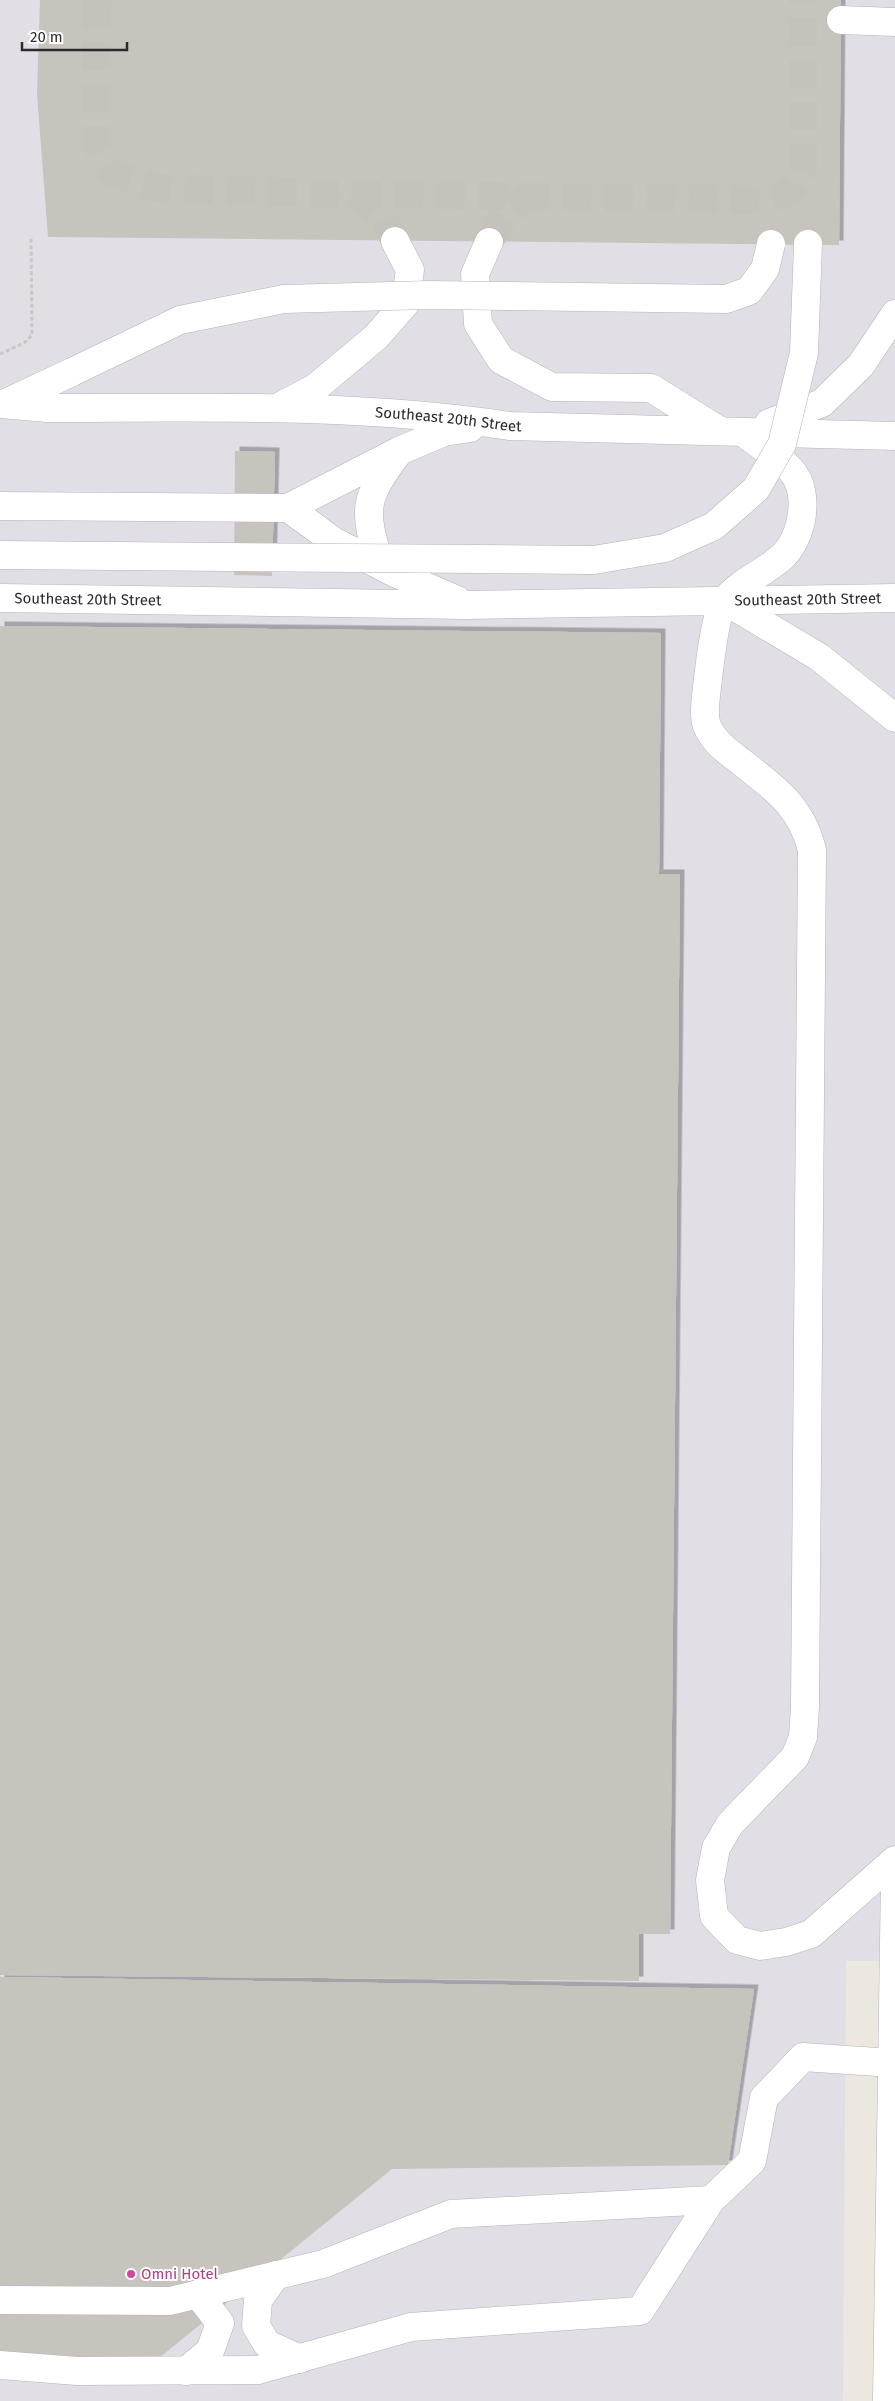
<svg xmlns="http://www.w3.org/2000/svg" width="895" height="2401" font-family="'Fira Sans',sans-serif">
	<defs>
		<filter id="shadow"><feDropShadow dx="4.5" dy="-4.5" stdDeviation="0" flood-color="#0004"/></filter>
	</defs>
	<rect width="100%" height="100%" fill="#ece7df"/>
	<path fill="#e1dee5" d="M0,0H895V1961H846L843,2401H0Z"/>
	<path fill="#c7c4be" filter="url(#shadow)" d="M40,0H841L839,245L48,237L37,94Z
		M235,451L275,452L272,576L234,575Z
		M0,626L661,633L659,874H680L670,1934H639V1981L0,1975Z
		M0,1977L754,1989L728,2165L392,2169L128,2383L0,2378Z"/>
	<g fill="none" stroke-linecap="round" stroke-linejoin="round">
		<path stroke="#c5c1bb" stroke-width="28" stroke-dasharray="28 14" stroke-linecap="butt" d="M97,0L96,143L113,173L157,188L352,194L765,200L789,192L803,171V0
			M352,194L382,214L395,241
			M489,242L503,218L528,196"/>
		<defs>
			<g id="minor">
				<path d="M841,20L895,22"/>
				<path d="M489,242L475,274L478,324L501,360L552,387L651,388L720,431"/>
				<path d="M6,403L72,372"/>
				<path id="s1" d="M0,404L48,408C202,408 357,403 509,426L895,436"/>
				<path d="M279,407L315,388L376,337L405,304L410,270L395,241"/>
				<path d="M769,423L822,403L861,365L895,314"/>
				<path d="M744,433C759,445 778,456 791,470C811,492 803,538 782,557C765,572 739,583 725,600C715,611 708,678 706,696C705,704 704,718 707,726C713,741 728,752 740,761C774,788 801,805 812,850L805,1707L803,1737L795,1757L730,1824L716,1848L710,1880L714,1916L737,1940L760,1946L786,1942L811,1934L895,1860"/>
				<path d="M0,506L288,508L399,451L444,432L470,428"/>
				<path d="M288,508L335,542L395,573L457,600"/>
				<path d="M380,565C363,509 363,500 398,453"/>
				<path id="s2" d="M0,598L467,605L895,598"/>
				<path d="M725,601L819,657L895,718"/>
				<path d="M276,2275L258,2300L256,2326L267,2344L300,2359"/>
				<path d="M0,2300L170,2301L323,2264L451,2214L711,2200"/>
				<path d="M0,2365L77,2371L258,2370L411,2327L640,2311L711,2200L752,2161L764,2098L803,2057L892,2063"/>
				<path d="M186,2371L210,2351L220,2323L198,2294"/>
				<path d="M887,2401L895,1878"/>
			</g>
		</defs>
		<use href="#minor" stroke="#b2b4bd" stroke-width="29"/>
		<path stroke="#c8c8c8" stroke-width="3" stroke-dasharray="4 2.5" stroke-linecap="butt" d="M0,354L24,343L32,335L31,236"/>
		<use href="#minor" stroke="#fff" stroke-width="28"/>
		<defs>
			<path id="minor-bridge" d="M72,372L180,320L284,299L428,295L726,299L749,291L765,269L771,244
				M0,555L594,560L665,548L714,526L756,489L782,444L804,353L808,244"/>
		</defs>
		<use href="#minor-bridge" stroke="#b2b4bd" stroke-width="29" stroke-linecap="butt"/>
		<use href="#minor-bridge" stroke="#fff" stroke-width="28"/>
	</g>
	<circle fill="#d1479c" stroke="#fff" stroke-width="2" cx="131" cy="2274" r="5"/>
	<g text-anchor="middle" stroke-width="4" stroke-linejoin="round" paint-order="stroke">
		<g font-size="15" fill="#2b2b2b" stroke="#fff">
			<text dy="5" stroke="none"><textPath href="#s1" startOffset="449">Southeast 20th Street</textPath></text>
			<text dy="5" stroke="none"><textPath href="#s2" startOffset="88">Southeast 20th Street</textPath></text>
			<text dy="5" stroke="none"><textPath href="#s2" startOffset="808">Southeast 20th Street</textPath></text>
		</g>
		<g font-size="15" fill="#b23c85" stroke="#fff" text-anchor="start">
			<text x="141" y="2279">Omni Hotel</text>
		</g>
	</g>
	<path d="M22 42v8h105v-8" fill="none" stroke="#2b2b2b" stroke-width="2.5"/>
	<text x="30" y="42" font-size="15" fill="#2b2b2b" stroke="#ffffff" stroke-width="4" paint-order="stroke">20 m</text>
</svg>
